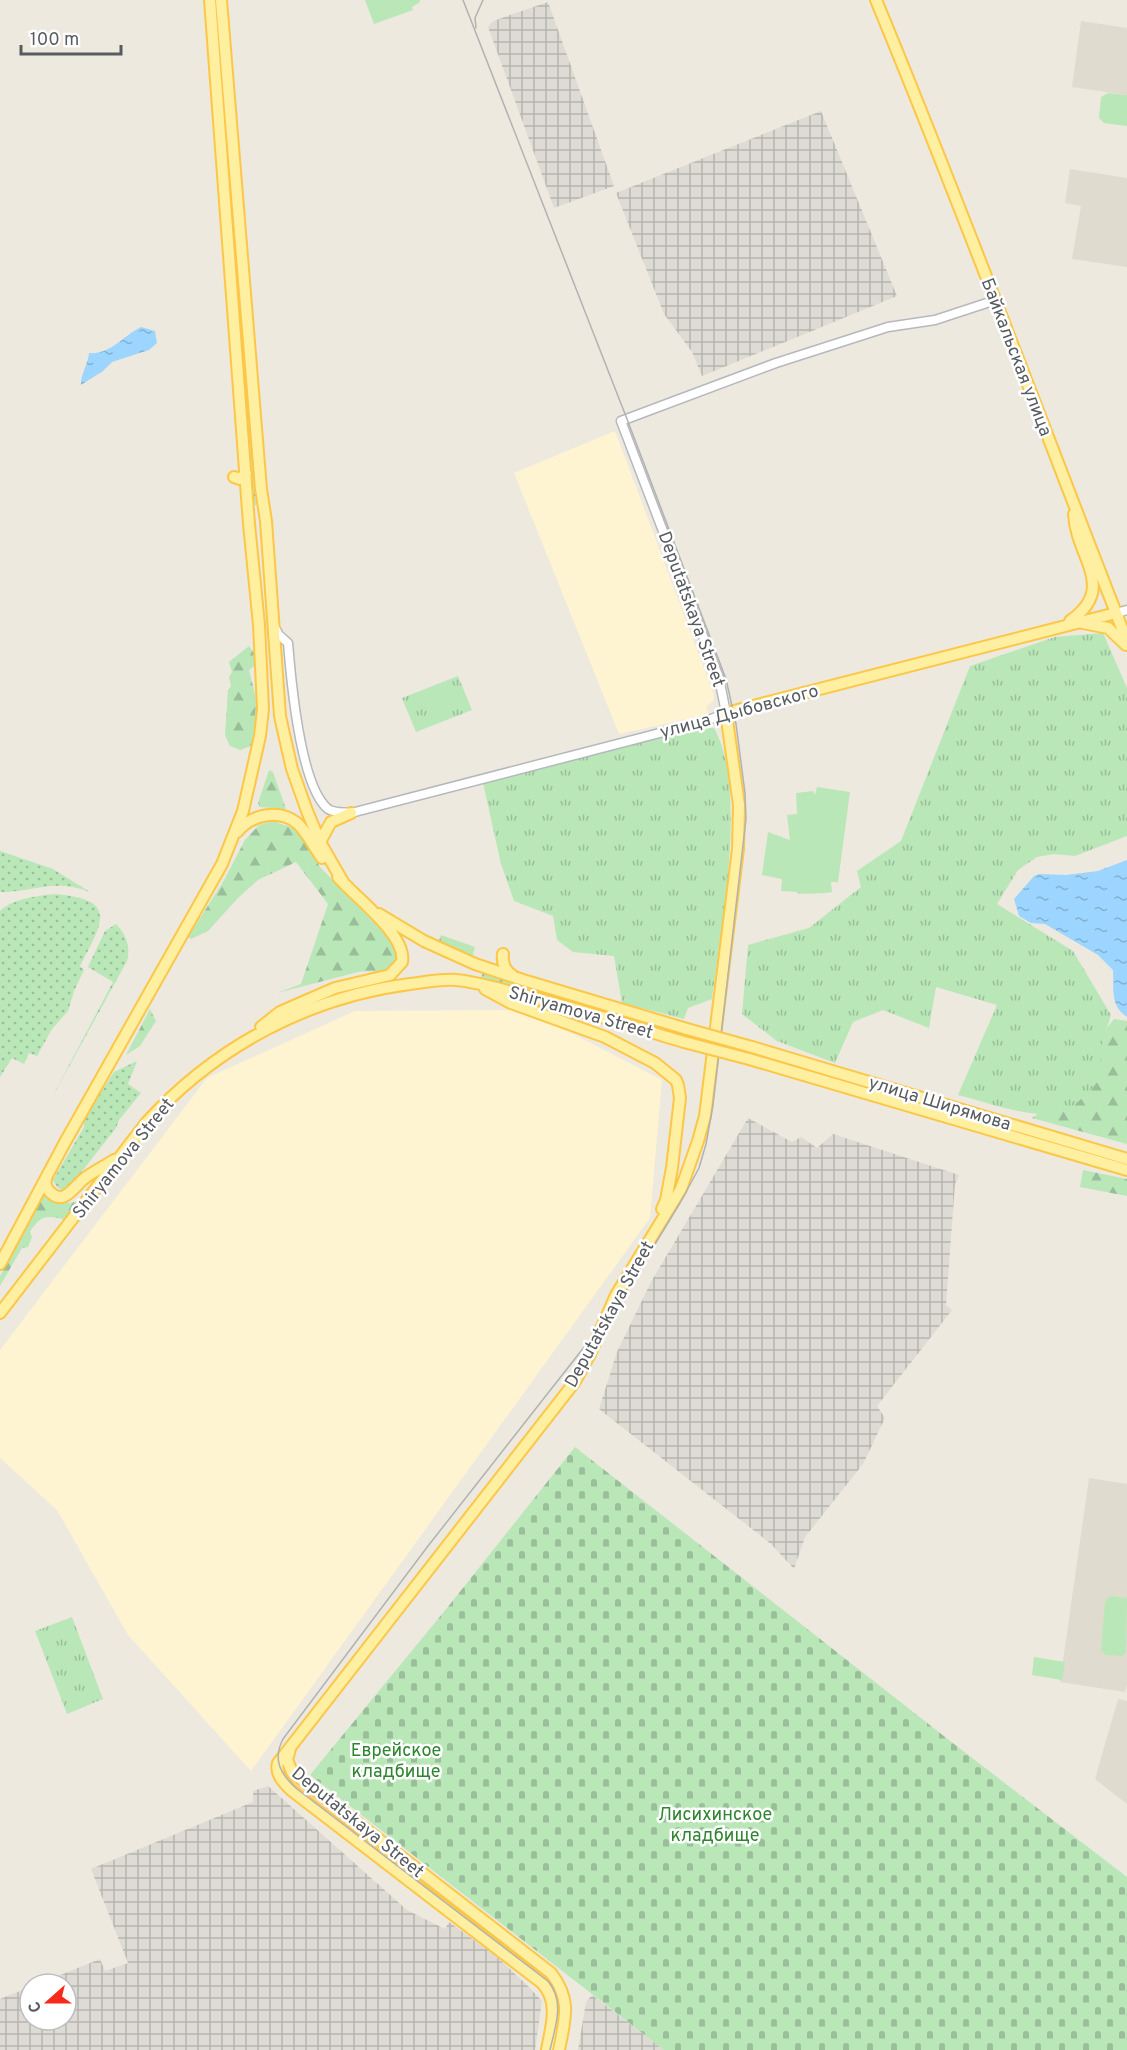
<svg xmlns="http://www.w3.org/2000/svg" width="1127" height="2050" font-family="Overpass,sans-serif">
	<defs>
		<pattern id="industrial-grid" width="8" height="8" patternUnits="userSpaceOnUse" patternTransform="scale(1.5)"><rect width="8" height="8" fill="#dddbd4"/><path d="M0 4h8M4 0v8" fill="none" stroke="#b6b5af"/></pattern>
		<pattern id="grass-dots" width="8" height="8" patternUnits="userSpaceOnUse" patternTransform="scale(1.5)"><rect width="8" height="8" fill="#b9e7b8"/><path d="M2 2h.1M6 6h.1" fill="none" stroke="#99be99" stroke-width="1.8" stroke-linecap="round"/></pattern>
		<pattern id="forest-firs" width="22" height="20" patternUnits="userSpaceOnUse" patternTransform="scale(1.5)"><rect width="22" height="20" fill="#b9e7b8"/><path d="M5 1l3.5 6h-7zM16 11l3.5 6h-7z" fill="#99be99"/></pattern>
		<pattern id="cemetery-stones" width="16" height="16" patternUnits="userSpaceOnUse" patternTransform="scale(1.5)"><rect width="16" height="16" fill="#b9e7b8"/><path d="M2 7V4a2 2 0 0 1 4 0v3zM10 15v-3a2 2 0 0 1 4 0v3z" fill="#99be99"/></pattern>
		<pattern id="park-tufts" width="24" height="20" patternUnits="userSpaceOnUse" patternTransform="scale(1.5)"><rect width="24" height="20" fill="#b9e7b8"/><path d="M3 7l-1-3M5 7V3M7 7l1-3M15 17l-1-3M17 17v-4M19 17l1-3" fill="none" stroke="#99be99"/></pattern>
		<pattern id="water-ripples" width="26" height="14" patternUnits="userSpaceOnUse" patternTransform="scale(1.5)"><rect width="26" height="14" fill="#9cd5ff"/><path d="M2 4q2-2 4 0t4 0M15 11q2-2 4 0t4 0" fill="none" stroke="#82b0d2"/></pattern>
	</defs>
	<rect width="100%" height="100%" fill="#ede9df"/>
	<path fill="#fff4d1" d="M615,431L714,695V700L706,707L709,714L619,734L514,473Z
		M514,1010L554,1024L662,1080L650,1218L251,1771L128,1635L57,1510L0,1458V1350L207,1078L355,1011Z"/>
	<path fill="url(#industrial-grid)" d="M548,2L614,186L554,208L488,27L493,21Z
		M821,111L897,296L702,376L692,352L664,314L616,193Z
		M748,1118L792,1142L801,1137L817,1148L833,1134L959,1175L955,1184L946,1305L952,1310L877,1406L885,1418L863,1464L805,1537L794,1569L771,1544L599,1409L617,1352L651,1282Z
		M268,1786L407,1910L445,1929L449,1922L496,1956L530,1988L542,2001L535,2050H0V1999L30,1987V2020H66V1984H38L100,1959L105,1971L128,1963L91,1869L253,1802V1791Z
		M592,1995L664,2050H578L586,2002Z"/>
	<path fill="#dfdbcf" d="M1081,21L1127,28V95L1072,87Z
		M1070,169L1127,178V267L1072,259L1081,206L1065,203Z
		M1089,1478L1127,1484V1685L1125,1692L1060,1682Z
		M1118,1699L1127,1701V1804L1095,1779Z"/>
	<path fill="url(#grass-dots)" d="M220,75L224,76L256,505H253Z
		M0,851L53,869L90,892C52,878 37,892 0,892Z
		M54,894C120,899 102,923 80,966L84,970L74,991L68,1011L52,1029L37,1056L29,1053L24,1064L12,1058L0,1077V911C11,899 38,896 54,894Z
		M116,924C126,934 131,947 127,961L49,1103L113,982L88,967L105,931Z
		M483,973L640,1021L666,1031L640,1026L481,977Z
		M137,1061L128,1084L141,1093L119,1120L116,1128L68,1189C61,1193 56,1186 53,1180L84,1127V1119L114,1072Z
		M812,1070L1127,1162V1167L807,1071Z"/>
	<path fill="url(#forest-firs)" d="M249,646L254,653V666L249,670L256,698L255,724L251,746L240,750L230,746L225,735L228,690L231,686L229,677L232,672L229,662Z
		M269,770L273,772L286,809L260,807L258,803Z
		M273,821L293,828L302,837L320,867L394,943C398,949 399,958 393,964C384,974 370,970 358,972C331,979 304,986 277,993L301,984L328,904L296,862L258,880L238,898L208,931L191,939L188,937L223,882L245,840L259,825Z
		M441,935L475,947L472,958L438,943Z
		M150,1009L156,1021L140,1046L126,1055Z
		M1114,1019L1127,1021V1144L1032,1118L1089,1076L1107,1028Z
		M1083,1170L1127,1179V1196L1080,1187Z
		M45,1192C56,1204 67,1205 82,1200L66,1220C46,1215 41,1215 30,1232L32,1237L28,1247L22,1248L0,1286V1276Z"/>
	<path fill="url(#cemetery-stones)" d="M575,1447L954,1744L1127,1877V2050H664L310,1775L447,1608Z"/>
	<path fill="url(#park-tufts)" d="M1103,633L1127,688V836L1075,856L1054,854L1037,857L1018,870L997,904L1073,951L1111,1015L1101,1047L1100,1079C1089,1092 1077,1106 1060,1112C1032,1120 987,1102 958,1095L997,1005L936,987L929,1028L883,1010L853,1022L835,1063L777,1041L742,1014L748,945L809,928L861,887L857,871L901,841L970,666L1055,637Z
		M458,676L472,710L416,732L402,698Z
		M703,727L714,728C748,788 721,930 712,999L688,1008L684,1019L622,1003L614,956L573,952L557,940L553,916L514,901L501,864L483,783Z
		M72,1617L103,1699L67,1714L35,1631Z"/>
	<path fill="#b9e7b8" d="M365,0H420V2L412,7L413,10L374,24Z
		M1108,93L1127,95V126L1104,123L1099,118L1101,97Z
		M450,681L457,699L429,710L422,693Z
		M817,787L850,792L838,882H831L832,892C822,894 809,893 798,894L797,892L781,891L782,879L762,875L768,832L790,840L787,815L797,814L796,793L813,791L815,795Z
		M1110,1596L1127,1598L1126,1653L1122,1656L1105,1655L1101,1650L1105,1602Z
		M1034,1657L1065,1662L1062,1680L1032,1675Z"/>
	<path fill="url(#water-ripples)" d="M141,327L155,331L157,343L149,350L112,362L103,371L81,385C80,376 88,364 89,353C110,355 123,336 141,327Z
		M1127,860V1017C1110,1006 1114,989 1113,970L1098,955L1045,924L1031,923L1019,916L1014,899L1034,876L1039,874L1066,875L1098,871Z"/>
	<g fill="none" stroke-linecap="round" stroke-linejoin="round">
		<defs>
			<path id="minor" d="M1116,613L1127,610
				M275,628L279,635L288,643C291,680 300,786 328,809C334,813 344,812 351,813L706,721L726,713L719,678L621,421L776,363L888,327L935,320L996,300"/>
			<path id="major" d="M221,0L261,489L266,521L280,716L284,734L292,769L307,811L320,842L343,882
				M876,0C964,212 1043,427 1127,641
				M234,477L240,479L246,473
				M1070,621C1118,587 1076,558 1074,514
				M1083,623L1108,628L1126,645
				M237,832C251,815 278,808 297,823C307,832 314,847 322,858
				M320,842L331,822L351,813
				M379,914L424,941L475,964L523,980L687,1029
				M503,954C502,963 504,970 512,975
				M485,989L511,1003L605,1037L655,1063L676,1080L678,1085L680,1098L672,1168L666,1200L662,1209
				M261,1027L280,1012L335,988L390,975L402,962C407,935 355,897 338,877
				M752,1047L1127,1159
				M749,1059L1127,1170
				M46,1179C45,1185 46,1188 50,1192C64,1207 75,1185 85,1178C94,1171 105,1166 114,1160
				M0,1264L64,1144L222,864L243,811L260,736L263,709L259,625L249,524L210,0
				M0,1313L146,1123C215,1047 308,997 410,984C425,982 441,979 456,980C478,982 501,989 522,995C577,1008 630,1026 684,1042
				M290,1749L287,1760L292,1772L551,1973C572,2000 565,2019 559,2050
				M547,2050C551,2026 560,2003 542,1983L291,1790C283,1782 275,1774 278,1763L574,1383L590,1354L616,1295L681,1189L698,1141L705,1116L738,849L739,805L726,713L1116,613"/>
		</defs>
		<use href="#minor" stroke="#b5b8bd" stroke-width="11"/>
		<use href="#major" stroke="#fcc748" stroke-width="14"/>
		<use href="#minor" stroke="#fff" stroke-width="8"/>
		<use href="#major" stroke="#ffefa1" stroke-width="10"/>
		<path stroke="#b1b2b2" stroke-width="1.5" d="M463,0L627,419L726,679L736,724L745,793L746,819L713,1105L706,1144L699,1168L680,1203L632,1282L603,1323L428,1546L283,1739C272,1760 281,1775 297,1789L549,1982C565,2003 555,2027 550,2050
			M476,28L475,18L483,0"/>
		<defs>
			<path id="major-bridge" d="M687,1029L752,1047
				M684,1042L749,1059"/>
		</defs>
		<use href="#major-bridge" stroke="#fcc748" stroke-width="14" stroke-linecap="butt"/>
		<use href="#major-bridge" stroke="#ffefa1" stroke-width="10"/>
	</g>
	<g text-anchor="middle" stroke-width="5" stroke-linejoin="round" paint-order="stroke">
		<g font-size="18" fill="#585c61" stroke="#fff">
			<text transform="translate(1017 357) rotate(69)" y="6">Байкальская улица</text>
			<text transform="translate(692 609) rotate(70)" y="6">Deputatskaya Street</text>
			<text transform="translate(739 711) rotate(-15)" y="6">улица Дыбовского</text>
			<text transform="translate(581 1012) rotate(16)" y="6">Shiryamova Street</text>
			<text transform="translate(940 1103) rotate(17)" y="6">улица Ширямова</text>
			<text transform="translate(123 1158) rotate(-51)" y="6">Shiryamova Street</text>
			<text transform="translate(609 1314) rotate(-61)" y="6">Deputatskaya Street</text>
			<text transform="translate(358 1822) rotate(39)" y="6">Deputatskaya Street</text>
		</g>
		<g font-size="18" fill="#2e8430" stroke="#fff">
			<text x="396" y="1756">Еврейское<tspan x="396" dy="21">кладбище</tspan></text>
			<text x="715" y="1820">Лисихинское<tspan x="715" dy="21">кладбище</tspan></text>
		</g>
	</g>
	<g transform="translate(48 2002) rotate(249)"><circle r="28" fill="#ffffff" stroke="#bcbec0" stroke-width="1.5"/>
	<path d="M0-4.5L10 22L0 15L-10 22Z" fill="#f6291b"/>
	<text y="-9" font-size="16" font-weight="bold" text-anchor="middle" fill="#585c61">С</text>
	</g>
	<path d="M21 45v9h100v-9" fill="none" stroke="#585c61" stroke-width="3"/>
	<text x="30" y="45" font-size="18" fill="#585c61" stroke="#ffffff" stroke-width="4.5" paint-order="stroke">100 m</text>
</svg>
